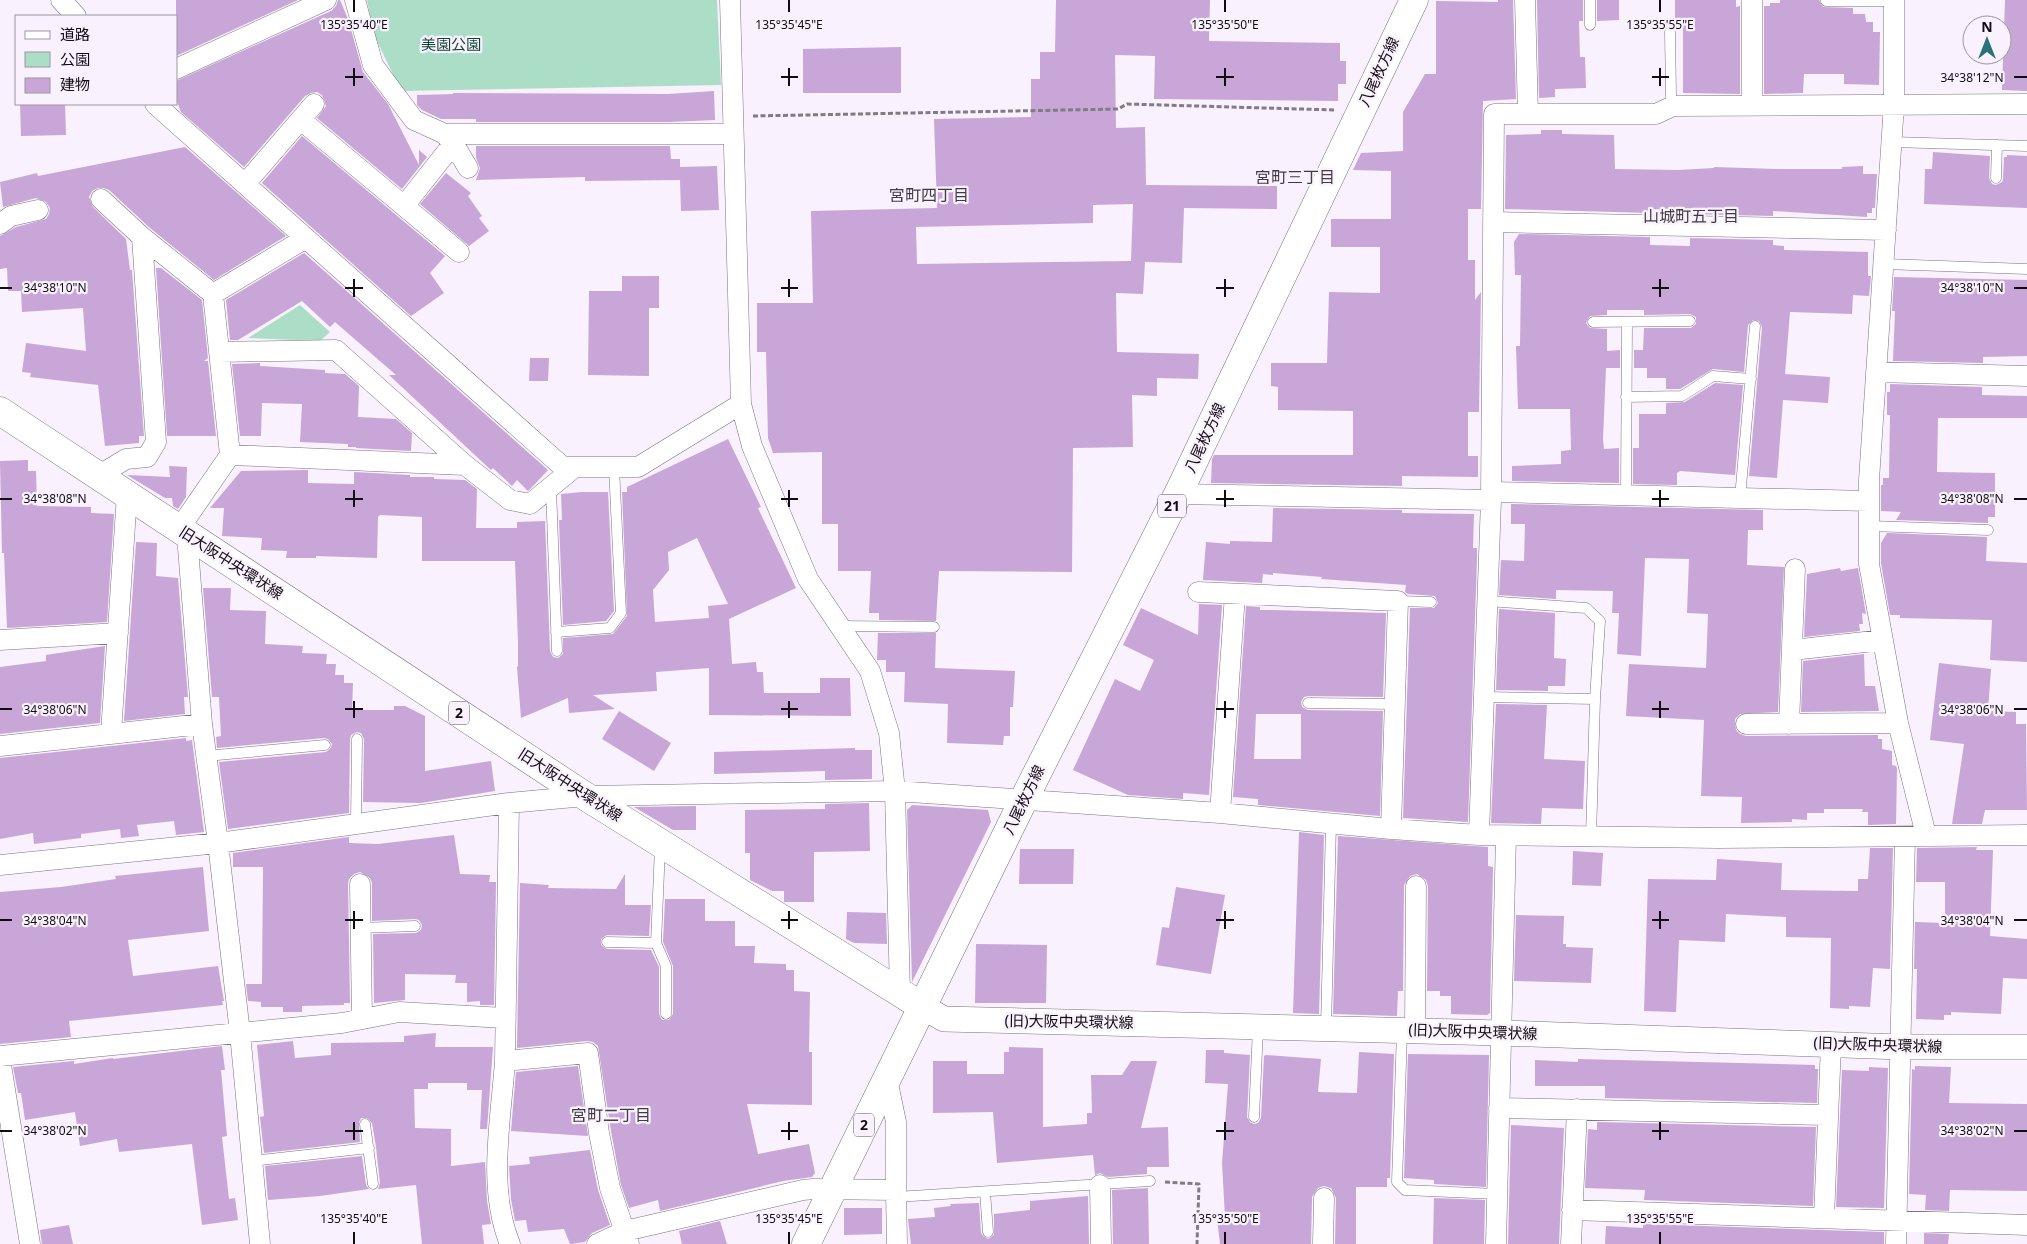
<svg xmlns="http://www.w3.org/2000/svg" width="2027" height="1244" font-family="'Noto Sans','Noto Sans JP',sans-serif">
	<rect width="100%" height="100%" fill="#f9f1fd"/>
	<path fill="#acdec7" d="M367,0H717L721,85L401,91L373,33Z
		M300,305L330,332L320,341L248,338Z"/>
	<path fill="#c9a6d8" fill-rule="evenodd" d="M176,0H298L176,56Z
		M338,0H340L348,19L363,72L388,104L419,165V150L427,157L402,189L317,118L326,106L322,95L317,92L311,93L305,96L244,167L181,112L176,99V81L331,11L336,6Z
		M1056,0H1210L1209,41L1340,43V61H1346V84H1338V101L1154,99L1155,56L1115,55L1116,128L1145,127L1146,185L1277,186V209L1184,208L1182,263L1145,262L1143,294L1116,293L1117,352L1199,354L1198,379L1157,378V396L1132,395L1133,447L1073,448L1072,572L939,571L936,621L879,620V613H869L871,571H838V524H822V452L773,453L768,438L766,352H757V303H813L811,211L937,208L934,119L1031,117V79H1040V52H1055ZM1133,204L1131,261L917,264L916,227L1093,223V205Z
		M1498,0H1513L1516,99L1483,101L1481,209H1468V260H1475V300L1481,292L1479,412H1468V456H1478V477L1402,476V486L1211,483L1212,459L1214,455H1353V411L1278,410V387L1271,386V363H1327L1329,292L1380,293V247H1331V219H1391V171L1353,170L1361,153L1403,151V112L1425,74H1436V1L1498,2Z
		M1537,0H1583V21H1579L1580,57H1585L1586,88L1555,89V97L1539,98Z
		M1597,0H1619V20L1597,21Z
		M1675,0H1736V7L1740,6V94L1683,93V25H1675Z
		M1780,0H1819L1823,7L1853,8V14H1865L1866,22H1873V32H1880L1879,85L1844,84V74H1804L1803,93L1764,94V6H1770V3H1780Z
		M2005,0H2027V91L2002,90Z
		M901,47V93H803V49Z
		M714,91L715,120L670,122H476V119H441L422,110L417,105V95L453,94V93L668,94Z
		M20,104H65L66,135L21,136Z
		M1541,130H1562V134L1614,135L1615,169L1678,170L1714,168V167L1777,169H1842V167L1863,166V174H1877L1875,208H1872V213H1867V217L1773,211V216L1691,214V210L1651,209V213L1505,209L1506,135L1541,134Z
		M302,136L445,256L430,273L444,293L411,316L262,183Z
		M476,146H670L671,159H680V167L717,166L719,210L681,211L680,180L585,181V177L476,180L480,168L476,158Z
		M185,147L286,236L214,280L150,228L109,190L104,188H98L92,191L89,197L93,207L126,239L130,270H132L144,436H139V443L105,446L98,385L30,377L31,373L22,372L26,343L86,351L83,308L22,312L21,291H8L7,268L0,269V236L16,227L46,219L49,214L50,208L46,202L36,198L3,207L0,182L37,173L38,176Z
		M1933,152L1990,156L1989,178L1992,184L1996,185L2002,182L2003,179L2004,157H2007V155L2027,156V208L1924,204L1925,169H1932Z
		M446,173L471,193L468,196L482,216L479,218L489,231L469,246L420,204Z
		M1519,234L1650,237V245L1690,246V238L1773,240V245L1784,246V250L1868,252V276H1871L1869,296L1853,295L1852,314L1790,312L1785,374L1830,377L1828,403L1783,400L1777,478L1749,476L1762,327L1759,321L1753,320L1748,325L1744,372L1713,369L1680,389H1666V378H1647V368H1634V350H1643L1644,328H1691L1696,324V317L1690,314L1644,315V310H1607V315L1590,316L1586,323L1590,328L1607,329V351L1620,350V368H1606L1603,439L1604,449L1619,448V483L1512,481V466L1561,464V451L1571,450L1570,409H1518L1516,346H1520L1521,275H1515L1514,242Z
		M304,253L548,470L534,485L528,491L517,480L512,486L493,468L491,470L389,375H396L335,322L330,327L302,301L238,340H230L226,300Z
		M156,268H161L202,300L208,358L204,361H208L216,436H167Z
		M622,276H659V308H649V376L588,375L589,291H622Z
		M1894,277L2027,280V356L1983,357V363L1893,361L1895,311H1892Z
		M530,358H549L548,381H529Z
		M260,363V366L325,370V373L345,374L359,386L358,417L396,419L412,433L411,451L356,448V447H348V444L300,442L302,404L262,403L261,436H240L232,364Z
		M1715,383L1743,385L1735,475L1680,471L1677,473V485L1633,484V448H1639V414H1666V403L1685,402Z
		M1890,384L1982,387V395L2027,396V418H1938L1937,472L1995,473V517H1988V523L1896,520L1901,512L1881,511V485H1883V478H1889L1890,415H1887V392H1890Z
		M728,439L761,507L758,508L796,588L729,619L732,664L756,662L757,672H763L764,693H820V678H850L851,716L709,715V668L656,672L657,691L593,695L615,709L569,713L568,698L521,718L517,667L518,666V642L515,561H422V517L380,515L378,517L377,558L316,556V558H286L287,551L261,550L262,538L222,536L224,508H210L241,471L308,470V483L354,484V472L410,475V477H434V479L465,480L477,489L476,528H517V522L545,521L550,651L553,657L558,658L563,654V638L613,634L627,616L622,492H627V487ZM697,538L728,604L708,606L709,618L655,622L653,590L669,570L668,552Z
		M28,460V471H36L37,506L91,507V513L114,514L107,622L7,628L4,553H2L0,461Z
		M169,466L187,467L186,497L178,509L173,506L172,498H165L127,475L170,477Z
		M582,492H608L614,611L606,621L563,625L559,520H562L561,494Z
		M1511,504L1763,510V530H1748L1747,565L1784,567L1778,712L1740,714L1735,719L1736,730L1740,734L1746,736L1878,735V739H1882V749L1892,751V765L1896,766L1897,769L1896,824L1868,825V812H1862L1863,809H1824V813H1807V820L1792,819V822L1741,823L1742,797L1701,796L1704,720L1626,716L1629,664L1706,668L1708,614L1687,613L1689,559L1645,558L1641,656L1617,654L1619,613H1612L1613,591L1556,590V599L1499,595L1501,560L1524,561L1525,524H1511Z
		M1273,508L1402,510V513L1474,514L1473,548H1477V559L1468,822L1403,818L1410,608H1434L1438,603L1435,596L1408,594L1405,592L1406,585L1321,579L1322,577L1273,573V575L1263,574L1262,583L1203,580L1206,542L1230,544V541L1272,542Z
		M1887,533L1987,537L1986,561L2027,563V662L1990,660L1992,620L1900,618V615H1890L1881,563V543Z
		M136,542L157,543L156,576L178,578L188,697H184L185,714L124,721Z
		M1840,568L1841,571L1858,568L1866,614L1862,613L1863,624H1859L1860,631L1804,637L1807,574Z
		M203,588H231L230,610L266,611L265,644L303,646L302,653L327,654L326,664H336L335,675H344V683H353L352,710H394V706H405L425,716V771L491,761L495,791L421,803L363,802L364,739L361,733L357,732L351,735L350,739L349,813L228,829L219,762L326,752L331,748L332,744L328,739L324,738L217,748L216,737L221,736L219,697H212Z
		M1199,604L1222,605L1209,795L1183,793V799L1128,795L1073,770L1115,679L1140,691L1154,660L1123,645L1141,608L1198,635Z
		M1246,606L1260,607V610H1271L1386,613L1383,697L1308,696L1304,697L1301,702L1302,707L1308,710L1383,711L1380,816L1258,805V799L1233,797ZM1256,714H1301V759H1254Z
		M1499,609L1555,613L1554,658L1566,659L1565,686H1548V691L1496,690Z
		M878,633H936L935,668L1015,671L1013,707H1010V736H1004L1003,745L947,743L948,704L904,702L905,672H886V660H877Z
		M105,646L100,723L0,734V667L46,661V655Z
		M1864,654L1865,686H1875L1879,711L1801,712L1803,661Z
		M1939,663L1991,669L1988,711L2016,712V724H2026L2027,810H1985L1982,824H1952L1964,744L1930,740Z
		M1496,704L1547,705L1544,759L1585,761L1583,809L1542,808L1541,824L1491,823Z
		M619,711L671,743L654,771L602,739Z
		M186,738V741L192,740L204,832L176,835L174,821L137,825L139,836L121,838L120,829L81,834V838L34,844L33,833L0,839V758Z
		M855,748V750H872V779L825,780V771L714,774V752Z
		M869,803L870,851L814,852V902H784V891H772L750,880V853H745V810L825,809V804Z
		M912,805L988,810L991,822L912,982L907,810Z
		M696,806V830H673L634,807Z
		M1299,832L1324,835L1319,1014L1293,1013Z
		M454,835L460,874L490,875L489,882H496L494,1005H480V1001L467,1002V983H455L456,975L405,974V1000L374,1003L373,934L416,933L421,930L422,925L419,920L415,919L372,921V883L370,878L360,872L354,874L349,879L348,884L350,1003H344V1005L302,1006V1012H283V1007H261V1002L248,1001L246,984H262L263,867H233V853L349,837V843L378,844Z
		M1338,836L1488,847V866L1493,867L1490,1013L1487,1015L1451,1014V996H1440V991H1427L1428,886L1426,880L1417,874L1410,876L1404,885L1403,991H1398L1397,1016L1333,1014Z
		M1977,847L1976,850H1993L1990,936L2027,939V979L2003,978L2001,1014L1951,1012V1015H1944V1020L1916,1019L1917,969H1914L1915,922L1945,923V882H1916L1917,848Z
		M1870,848H1893L1890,969L1873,968L1870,1007L1849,1006V1009L1830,1008L1831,938L1786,937V917L1726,914L1725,942L1679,940L1676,1012L1644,1011L1648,879L1716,880L1717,859L1782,863L1781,890L1858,891V879H1868Z
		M1020,849H1074L1073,884H1019Z
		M1573,851L1603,853L1601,886L1572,885Z
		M203,867L209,931L128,940L133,976L218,966L224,1001H222L223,1005L69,1021L71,1037L0,1044V892L61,887L116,879L115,876Z
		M625,874V905H651L649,936L607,935L601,939V945L607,949L651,950L659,967V1014L662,1020H669L673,1014V966L663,942L665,899H705V921H735V946H755L754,963L786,964V970H794V991L810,992L809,1052H812V1105L747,1104L758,1154L809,1144L815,1173L812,1177L783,1181L660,1211L658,1200L629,1208L621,1185L611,1131L598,1046L593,1042L587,1041L517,1048L520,883L549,885L548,888L616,889Z
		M1176,887L1225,895L1211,974L1156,965L1162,927L1169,928Z
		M847,912L886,913L887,944L854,943L846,939Z
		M1516,915L1564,916L1563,944H1566V947L1593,948L1591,983L1514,981Z
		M976,944L1047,945L1046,1003H975Z
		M436,1033L435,1047H493L487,1129H480L482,1090H467V1083H428V1089H414L415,1128L451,1129V1166L485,1162L487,1201L491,1224L482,1225L484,1244H422L416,1185L378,1189L380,1183L376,1147L372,1123L367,1118H361L359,1122L360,1142L264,1153L260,1117L264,1116L257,1045L293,1041L295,1058L331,1055V1043L404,1042V1036Z
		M222,1046L225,1070H221L227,1136L222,1137L229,1199L235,1198L238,1220L202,1225L192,1144L119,1152L117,1139L80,1146L75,1112L25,1120L21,1093H18L13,1067L74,1061V1064L113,1058V1059Z
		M1009,1047L1043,1048V1127L1087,1124V1113H1092L1091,1075H1122L1131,1061H1157L1141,1128L1168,1127L1169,1167H1147V1174L1108,1177L1100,1173L1095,1175L1093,1155L997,1163L993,1112L933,1113V1061H967V1074H1004V1052H1009Z
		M1206,1050H1224V1053L1250,1055L1247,1117L1250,1122L1254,1124L1258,1123L1261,1118L1264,1056L1266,1055L1321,1059L1318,1092L1357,1093L1359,1052L1394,1054L1390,1178H1387V1187H1356V1244H1335L1336,1198L1331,1188L1324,1186L1318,1188L1312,1197L1311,1244H1220L1217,1218L1225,1217L1222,1163L1228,1084L1205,1083Z
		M1408,1054L1489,1055L1486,1187L1434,1184V1180L1404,1178Z
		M1578,1059L1815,1065V1069H1818L1817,1103L1605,1098V1086H1535V1060L1578,1062Z
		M578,1066L588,1136L511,1131L516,1072Z
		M1915,1066L1951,1067L1949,1103L2027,1104V1191L1950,1190L1949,1211L1925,1210L1926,1195L1909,1194L1912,1069L1915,1070Z
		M1869,1067L1888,1068L1884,1208L1836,1207L1842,1070L1869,1071Z
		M1597,1122L1816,1127L1813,1206L1644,1200L1645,1190L1585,1188L1588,1129L1597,1130Z
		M1511,1125L1564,1128L1559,1244H1508Z
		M590,1150L598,1190L610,1225L592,1233L585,1242L570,1244L564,1229L528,1232L526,1220L515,1221L511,1199L509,1166L530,1164L529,1157Z
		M362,1156L366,1185L369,1189L320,1196L268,1200L265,1166Z
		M1148,1188L1149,1244H1113L1112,1190Z
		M1088,1196L1089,1244H911L908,1219L935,1217L934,1208L951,1206L950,1204L979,1203L981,1233L983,1236L988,1239L994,1235V1214L1030,1210V1201Z
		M1434,1198L1485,1200L1484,1244H1433Z
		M844,1208H882V1234L844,1235Z
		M720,1221L727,1244H682L679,1231Z
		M1643,1224L1884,1232V1244H1605L1606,1226L1643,1228Z
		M69,1225L73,1244H42L40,1230Z
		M1924,1233L1949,1234L1948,1244H1924Z"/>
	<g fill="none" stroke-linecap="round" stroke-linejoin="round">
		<defs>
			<path id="service" d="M1590,0V25
				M1826,1H1894
				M1670,32L1671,96L1673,106
				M1892,142L2027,146
				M1996,178L1997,145
				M1884,264L2027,269
				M1593,322L1690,321
				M1626,397L1682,396L1713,376L1751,379
				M551,488L557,651
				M1626,495L1627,322
				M1740,498L1755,326
				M1869,526L1988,530
				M1398,601L1431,602
				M1487,601L1586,608L1600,621L1595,699L1591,837
				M840,626L934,627
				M556,632L610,628L621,613L614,467
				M1484,697L1595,699
				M1308,703L1395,704
				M206,756L325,745
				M356,824L357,739
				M660,847L656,943L666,966V1014
				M360,928L415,926
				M607,942L656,943
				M1326,1028L1331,824
				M1402,1031L1397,1182L1405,1190L1497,1194
				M1254,1117L1258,1028
				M365,1124L373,1184
				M252,1161L369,1148
				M985,1192L988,1232
				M896,1197L1150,1181"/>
			<path id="minor" d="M61,0L76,16
				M355,0L373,65L414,120L445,134L458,151L468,168
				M730,0L741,404L752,446L808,579L870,671L889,733L895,791L900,993
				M1525,0L1528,114
				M1752,0V105
				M1894,0V104L1869,480V564L1898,723L1926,835
				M176,69L326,0
				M155,104L563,467H638L741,404
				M301,120L459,252
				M445,134H733
				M245,184L314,104
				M101,199L142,237L213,294
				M404,206L453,144
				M1493,222L1886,230
				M0,224L11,216L38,210
				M219,352L336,350L465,465L510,500L530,504L575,467
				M1876,372L2027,376
				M230,455L465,465
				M98,476L126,459L147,457L156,442L142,237
				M1491,492L1869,501
				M1178,494L1491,500L1479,835
				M1491,500L1494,114H1656L1673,106L2027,104
				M179,529L230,455L213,294L306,238
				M187,535L202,724L218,843L240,1033L260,1244
				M1198,592L1398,601L1391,829
				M0,640L118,633
				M1792,650L1883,640
				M1746,724L1898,723
				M1789,724L1795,569
				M111,733L127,495
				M0,746L202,724
				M509,803L505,1061L588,1053L599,1133L610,1188L629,1244
				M1220,813L1235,594
				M0,865L218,843L509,803L585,796L895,791L1220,813L1391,829L1479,835L1718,838L2027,835
				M360,884L362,1019
				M1415,1031L1416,886
				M0,1056L342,1023L399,1012L505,1018
				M0,1059L30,1244
				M505,1061C501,1120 487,1188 510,1244
				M887,1079L896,1122V1190
				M1499,1108L1826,1115
				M1100,1185L1101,1244
				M1572,1210L2027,1225
				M1824,1218L1831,1044
				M597,1244L625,1231L803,1190L813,1189L896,1190L897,1244
				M1323,1244L1324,1198
				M1496,1244L1506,836
				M1571,1244L1577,1109
				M1896,1244L1905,837"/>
			<path id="tertiary" d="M923,1007L944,1019L1501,1033L1901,1047H2027"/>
			<path id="primary" d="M0,411L585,796L923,1007
				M806,1244L1023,801L1178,494L1414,0"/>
		</defs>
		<use href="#service" stroke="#7b737e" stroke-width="11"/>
		<use href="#minor" stroke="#7b737e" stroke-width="21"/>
		<use href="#tertiary" stroke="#7b737e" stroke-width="26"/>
		<use href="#primary" stroke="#7b737e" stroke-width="29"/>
		<path stroke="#817c83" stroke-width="3" stroke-dasharray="5 2.5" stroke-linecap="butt" d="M753,116L1118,109L1127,104L1335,110
			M1165,1182L1199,1184L1197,1244"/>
		<use href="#service" stroke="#fff" stroke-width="10"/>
		<use href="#minor" stroke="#fff" stroke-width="20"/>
		<use href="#tertiary" stroke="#fff" stroke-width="25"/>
		<use href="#primary" stroke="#fff" stroke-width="28"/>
	</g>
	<path fill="none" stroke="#100d11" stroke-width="2" d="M354,0V12M789,0V12M1225,0V12M1660,0V12M354,68V86M789,68V86M1225,68V86M1660,68V86M345,77H363M781,77H798M1216,77H1234M1652,77H1669M2014,77H2027M354,279V297M789,279V297M1225,279V297M1660,279V297M0,288H12M345,288H363M781,288H798M1216,288H1234M1652,288H1669M2014,288H2027M354,490V507M789,490V507M1225,490V507M1660,490V507M0,499H12M345,499H363M781,499H798M1216,499H1234M1652,499H1669M2014,499H2027M354,701V718M789,701V718M1225,701V718M1660,701V718M0,709H12M345,709H363M781,709H798M1216,709H1234M1652,709H1669M2014,709H2027M354,911V929M789,911V929M1225,911V929M1660,911V929M0,920H12M345,920H363M781,920H798M1216,920H1234M1652,920H1669M2014,920H2027M354,1122V1140M789,1122V1140M1225,1122V1140M1660,1122V1140M0,1131H12M345,1131H363M781,1131H798M1216,1131H1234M1652,1131H1669M2014,1131H2027M354,1232V1244M789,1232V1244M1225,1232V1244M1660,1232V1244"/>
	<g text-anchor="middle" stroke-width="4.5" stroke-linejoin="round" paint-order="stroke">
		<g fill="#f9f1fd" stroke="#565158" stroke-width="1">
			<rect x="1158" y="494.5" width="28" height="23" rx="4"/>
			<rect x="449" y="701.5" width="20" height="23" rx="4"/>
			<rect x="854" y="1113.5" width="20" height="23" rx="4"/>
		</g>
		<g font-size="14" font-weight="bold" fill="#100d11">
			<text x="1172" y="511">21</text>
			<text x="459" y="718">2</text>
			<text x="864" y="1130">2</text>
		</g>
		<g font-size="15" fill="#0f4733" stroke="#f9f1fd">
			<text x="451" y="50">美園公園</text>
		</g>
		<g font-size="15" fill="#100d11" stroke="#f9f1fd">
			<text transform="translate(1379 72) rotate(-65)" y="5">八尾枚方線</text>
			<text transform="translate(1205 438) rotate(-65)" y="5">八尾枚方線</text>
			<text transform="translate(231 563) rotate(33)" y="5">旧大阪中央環状線</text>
			<text transform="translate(570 785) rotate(33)" y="5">旧大阪中央環状線</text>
			<text transform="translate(1024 800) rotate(-64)" y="5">八尾枚方線</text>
			<text transform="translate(1069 1022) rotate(1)" y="5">(旧)大阪中央環状線</text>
			<text transform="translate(1473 1032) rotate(2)" y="5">(旧)大阪中央環状線</text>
			<text transform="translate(1878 1045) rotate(2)" y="5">(旧)大阪中央環状線</text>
		</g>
		<g font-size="16" fill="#413b44" stroke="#f9f1fd">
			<text x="1295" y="183">宮町三丁目</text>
			<text x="929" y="201">宮町四丁目</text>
			<text x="1691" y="222">山城町五丁目</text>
			<text x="611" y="1121">宮町二丁目</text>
		</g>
	</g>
	<g font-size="12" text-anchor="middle" fill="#100d11" stroke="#f9f1fd" stroke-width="4.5" stroke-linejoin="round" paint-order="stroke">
		<text x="354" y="29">135°35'40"E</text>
		<text x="789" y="29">135°35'45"E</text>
		<text x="1225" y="29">135°35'50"E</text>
		<text x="1660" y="29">135°35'55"E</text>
		<text x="1972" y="82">34°38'12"N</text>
		<text x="55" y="292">34°38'10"N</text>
		<text x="1972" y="292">34°38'10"N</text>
		<text x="55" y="503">34°38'08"N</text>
		<text x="1972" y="503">34°38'08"N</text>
		<text x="55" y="714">34°38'06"N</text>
		<text x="1972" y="714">34°38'06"N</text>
		<text x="55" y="925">34°38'04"N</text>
		<text x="1972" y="925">34°38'04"N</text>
		<text x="55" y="1135">34°38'02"N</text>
		<text x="1972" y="1135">34°38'02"N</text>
		<text x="354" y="1223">135°35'40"E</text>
		<text x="789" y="1223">135°35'45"E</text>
		<text x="1225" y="1223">135°35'50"E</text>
		<text x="1660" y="1223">135°35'55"E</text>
	</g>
	<rect x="15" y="15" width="162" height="90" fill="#f9f1fd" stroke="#9c969f"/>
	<rect x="25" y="31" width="25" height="8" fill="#ffffff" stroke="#9c969f"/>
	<text x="60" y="40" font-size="15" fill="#100d11">道路</text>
	<rect x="25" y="52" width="25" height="15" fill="#acdec7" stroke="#9c969f"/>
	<text x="60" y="65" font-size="15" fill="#100d11">公園</text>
	<rect x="25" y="78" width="25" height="15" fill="#c9a6d8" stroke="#9c969f"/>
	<text x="60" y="90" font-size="15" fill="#100d11">建物</text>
	<g transform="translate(1987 40)"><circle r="24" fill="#f9f1fd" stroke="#9c969f"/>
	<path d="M0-4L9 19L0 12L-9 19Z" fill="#287279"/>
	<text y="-8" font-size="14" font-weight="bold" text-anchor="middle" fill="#100d11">N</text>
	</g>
</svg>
